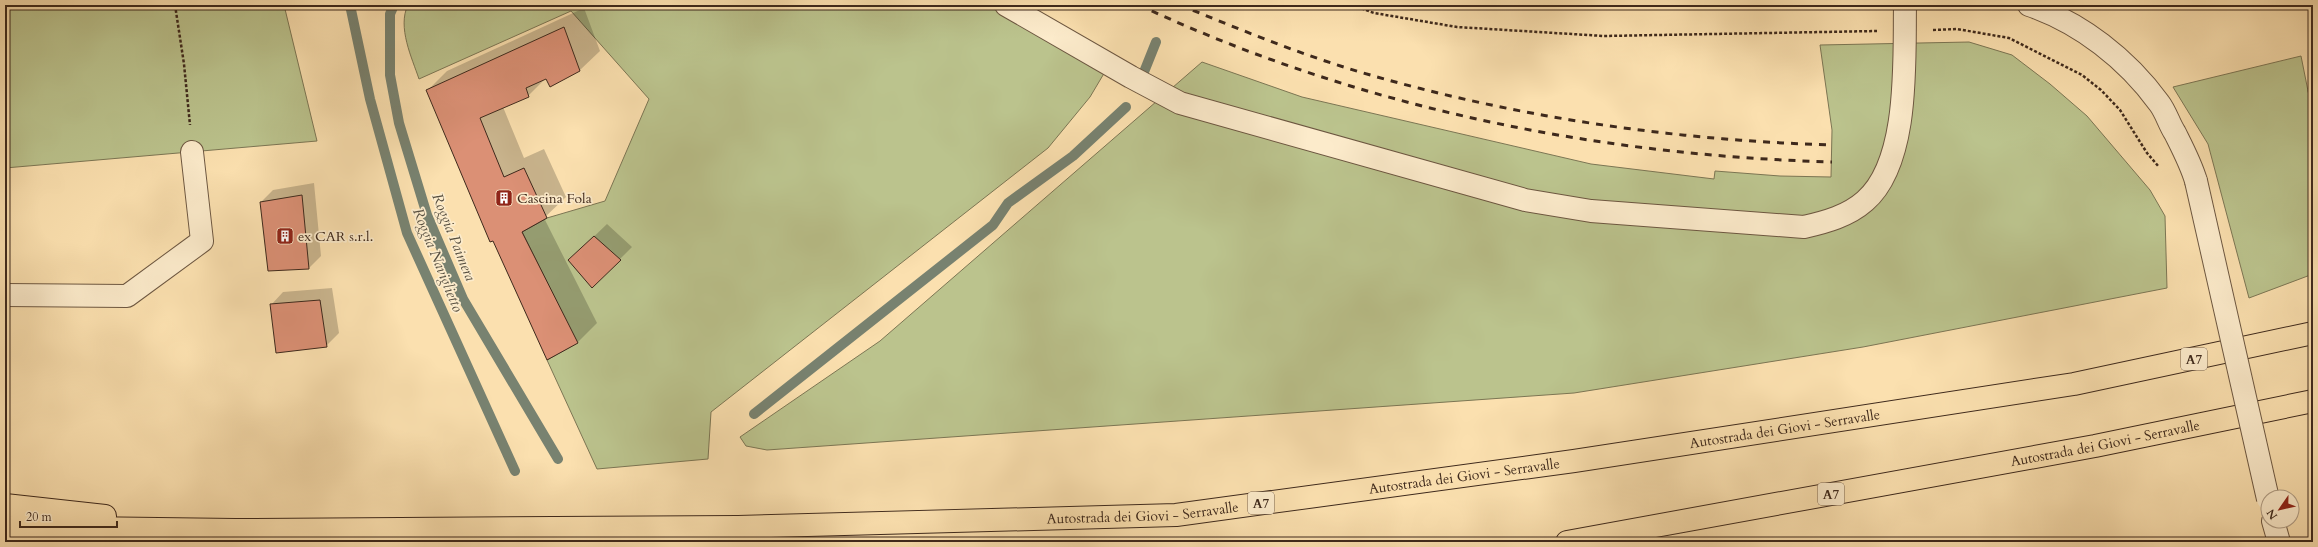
<svg xmlns="http://www.w3.org/2000/svg" width="2318" height="547" font-family="Cardo,serif">
	<rect width="100%" height="100%" fill="#fbe0af"/>
	<filter id="stains"><feTurbulence type="fractalNoise" baseFrequency=".005" numOctaves="4"/><feColorMatrix values="0 0 0 0 .2 0 0 0 0 .09 0 0 0 0 .02 0 0 0 .5 -.17"/></filter>
	<radialGradient id="worn" r=".72"><stop offset=".6" stop-color="#630" stop-opacity="0"/><stop offset="1" stop-color="#630" stop-opacity=".3"/></radialGradient>
	<path fill="#bbc38d" stroke="#7c7654" d="M5,5H284L317,141L5,168Z
		M408,5H1006L1109,65L1090,97L1048,148L711,412L708,459L597,469L547,360L577,343L522,232L547,218L605,201L649,99L571,11L419,79C412,58 397,27 408,5Z
		M1969,42L2012,55L2050,84L2087,116L2150,190L2165,216L2167,288L1863,347L1574,393L767,450L746,446L740,437L880,341L1202,62L1302,97L1591,164L1714,179L1715,171L1780,176L1831,177L1832,130L1820,45Z
		M2301,56L2313,116V274L2249,298L2208,144L2173,87Z"/>
	<path fill="#0003" d="M584,8L600,51L580,70L546,78L528,96L503,107L524,158L544,149L566,197L544,218L597,323L577,343L427,91L447,71Z
		M314,183L321,256L309,268L261,202L273,190Z
		M607,224L632,247L592,287L582,248Z
		M332,288L339,333L326,346L271,305L283,292Z"/>
	<g fill="none" stroke-linecap="round" stroke-linejoin="round">
		<path stroke="#788270" stroke-width="10" d="M350,5L370,99L407,233L515,471
			M394,5L390,14V75L399,123L427,215L463,299L558,459
			M1144,72L1156,42
			M754,414L993,225L1008,203L1073,156L1126,107"/>
	</g>
	<path fill="#db9075" stroke="#3e291c" d="M564,27L580,71L550,87L546,79L526,88L529,97L480,118L504,177L524,168L547,218L522,232L578,343L547,360L493,241L490,242L426,90Z
		M302,195L309,269L268,271L260,202Z
		M594,236L621,260L592,288L568,260Z
		M320,300L327,347L276,353L270,304Z"/>
	<g fill="none" stroke-linecap="round" stroke-linejoin="round">
		<defs>
			<path id="minor" d="M1006,5L1131,77L1180,103L1525,200L1591,211L1804,227C1826,222 1848,216 1865,201C1910,162 1904,59 1905,5
				M2029,5C2081,23 2127,59 2159,103C2166,112 2169,124 2175,133C2183,149 2191,164 2196,181
				M5,295L127,296L202,241L192,152
				M2273,521L2279,542"/>
			<g id="highway">
				<path d="M5,505L105,516"/>
				<path id="s1" d="M5,527L235,530L738,527L1176,515L1574,461L2074,384L2313,333"/>
				<path id="s2" d="M1567,542L2095,446L2313,401"/>
			</g>
		</defs>
		<use href="#minor" stroke="#6d5741" stroke-width="24"/>
		<use href="#highway" stroke="#3e291c" stroke-width="24"/>
		<path stroke="#3e291c" stroke-width="2.5" stroke-dasharray="3 2" stroke-linecap="butt" d="M175,5L184,64L190,125
			M1352,5L1374,13L1457,27L1604,36L1877,31
			M1933,30L1957,29L2009,38L2082,75L2101,90L2120,110L2147,153L2159,167"/>
		<use href="#minor" stroke="#fcebcb" stroke-width="22"/>
		<use href="#highway" stroke="#fbe0af" stroke-width="22"/>
		<path stroke="#3e291c" stroke-width="3" stroke-dasharray="7 7" stroke-linecap="butt" d="M1139,5C1357,107 1592,155 1832,162
			M1180,5C1239,29 1299,54 1360,72C1513,117 1672,140 1831,145
			M2308,92L2313,91
			M2311,109L2313,108"/>
		<defs>
			<path id="minor-bridge" d="M2196,181L2268,499"/>
		</defs>
		<use href="#minor-bridge" stroke="#6d5741" stroke-width="24" stroke-linecap="butt"/>
		<use href="#minor-bridge" stroke="#fcebcb" stroke-width="22"/>
	</g>
	<defs>
		<symbol id="building-square" viewBox="-11 -11 22 22"><rect x="-9" y="-9" width="18" height="18" rx="4" fill="#8f2418" stroke="#fcebcb"/><path d="M-4-6H4V6H1V3H-1V6H-4ZM-2.5-4.3h1.7v1.8h-1.7ZM.8-4.3h1.7v1.8H.8ZM-2.5-1h1.7V.8h-1.7ZM.8-1h1.7V.8H.8Z" fill="#fff"/></symbol>
	</defs>
	<g fill-rule="evenodd">
		<use href="#building-square" x="494" y="188" width="20" height="20"/>
		<use href="#building-square" x="275" y="226" width="20" height="20"/>
	</g>
	<g text-anchor="middle" stroke-width="3.5" stroke-linejoin="round" paint-order="stroke">
		<g fill="#fcebcb" stroke="#776350" stroke-width="1">
			<rect x="2181" y="348" width="26" height="22" rx="3"/>
			<rect x="1818" y="483" width="26" height="22" rx="3"/>
			<rect x="1248" y="492" width="26" height="22" rx="3"/>
		</g>
		<g font-size="13" font-weight="bold" fill="#3e291c">
			<text x="2194" y="364">A7</text>
			<text x="1831" y="499">A7</text>
			<text x="1261" y="508">A7</text>
		</g>
		<g font-size="14" fill="#3e291c" stroke="#fcebcb" text-anchor="start">
			<text x="517" y="203">Cascina Fola</text>
			<text x="298" y="241">ex CAR s.r.l.</text>
		</g>
		<g font-size="14" fill="#3e291c" stroke="#fcebcb">
			<text dy="5" stroke="none"><textPath href="#s1" startOffset="1786">Autostrada dei Giovi - Serravalle</textPath></text>
			<text dy="5" stroke="none"><textPath href="#s2" startOffset="547">Autostrada dei Giovi - Serravalle</textPath></text>
			<text dy="5" stroke="none"><textPath href="#s1" startOffset="1462">Autostrada dei Giovi - Serravalle</textPath></text>
			<text dy="5" stroke="none"><textPath href="#s1" startOffset="1138">Autostrada dei Giovi - Serravalle</textPath></text>
		</g>
		<g font-size="15" font-style="italic" fill="#564e3f" stroke="#fcebcb">
			<text transform="translate(454 237) rotate(68)" y="5">Roggia Paimera</text>
			<text transform="translate(438 260) rotate(68)" y="5">Roggia Naviglietto</text>
		</g>
	</g>
	<rect width="2318" height="547" fill="none" stroke="#fbe0af" stroke-width="20"/>
	<rect x="6" y="6" width="2306" height="535" fill="none" stroke="#3e291c" stroke-width="2"/>
	<rect x="10" y="10" width="2298" height="527" fill="none" stroke="#3e291c"/>
	<g transform="translate(2280 509) rotate(236)"><circle r="19" fill="#fcebcb" stroke="#b09d85"/>
	<path d="M0-3L7 15L0 10L-7 15Z" fill="#8f2418"/>
	<text y="-6" font-size="11" font-weight="bold" text-anchor="middle" fill="#3e291c">N</text>
	</g>
	<path d="M20 521v6h97v-6" fill="none" stroke="#3e291c" stroke-width="2"/>
	<text x="26" y="521" font-size="12" fill="#3e291c" stroke="#fcebcb" stroke-width="3" paint-order="stroke">20 m</text>
	<rect width="100%" height="100%" filter="url(#stains)"/>
	<rect width="100%" height="100%" fill="url(#worn)"/>
</svg>
